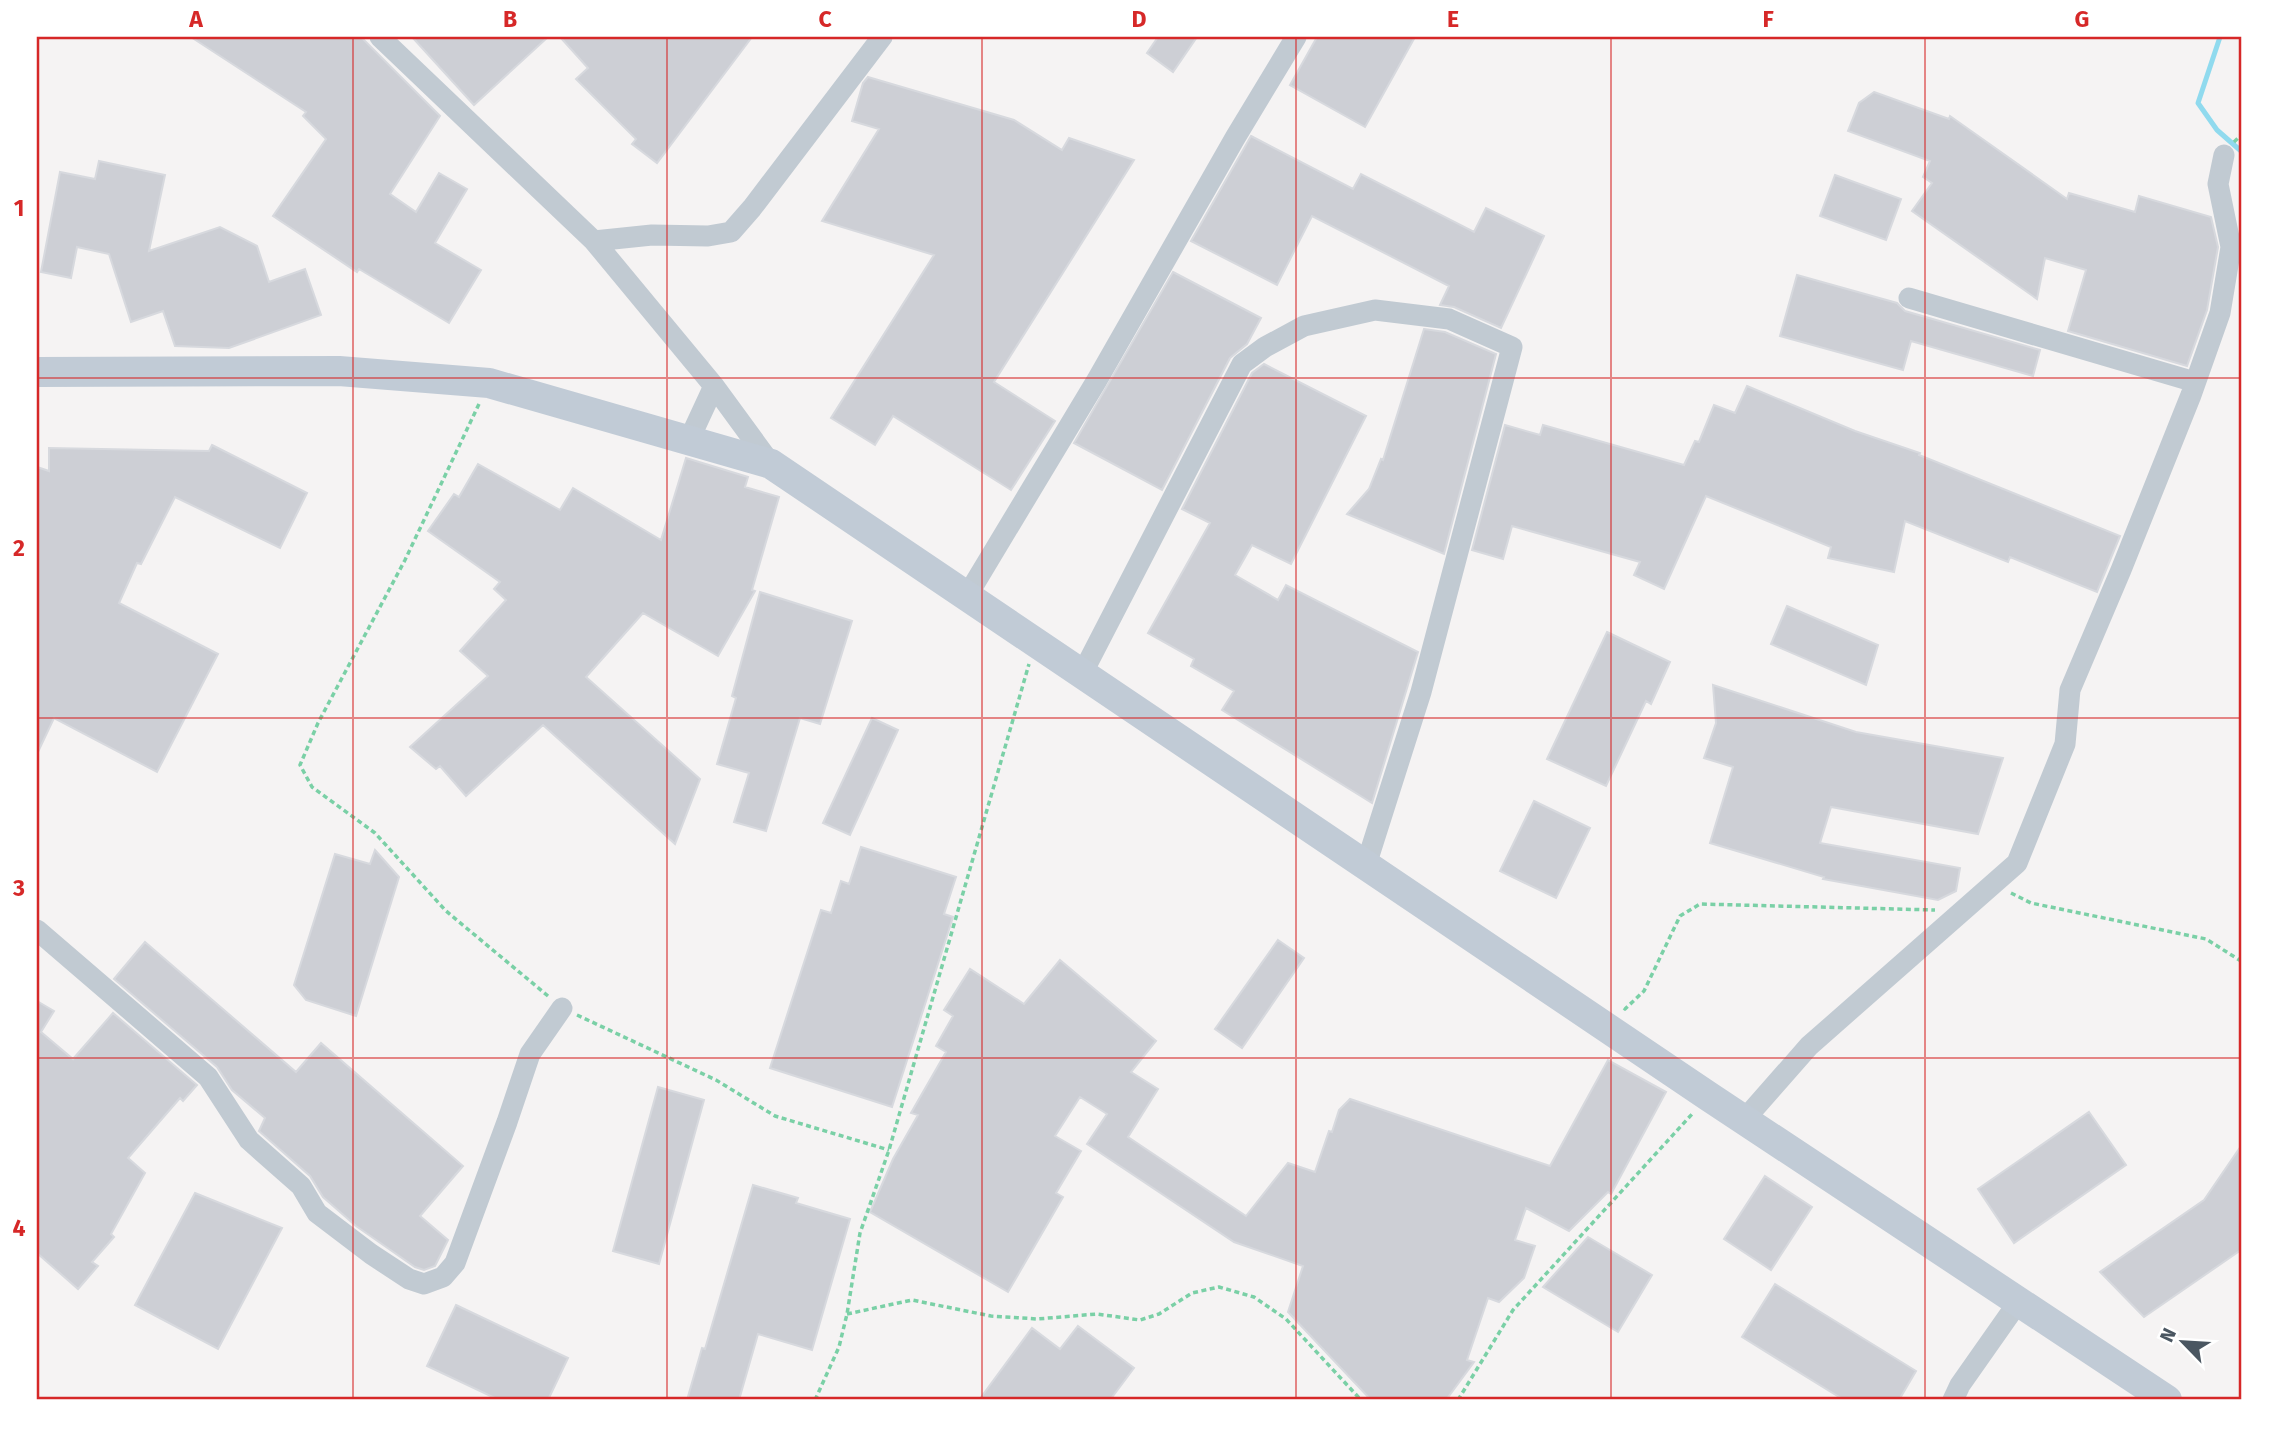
<svg xmlns="http://www.w3.org/2000/svg" width="2278" height="1437" font-family="'Fira Sans',sans-serif">
	<rect width="100%" height="100%" fill="#f5f3f3"/>
	<g fill="none" stroke-linecap="round" stroke-linejoin="round">
		<path stroke="#90daee" stroke-width="5" d="M2220,37L2198,103L2217,130L2241,151"/>
	</g>
	<path fill="#cdcfd5" stroke="#d7d9de" stroke-width="2" d="M191,37H361L440,116L390,194L416,212L439,173L467,189L435,243L481,270L449,323L359,269L357,272L273,216L326,139L303,116L306,112Z
		M412,37H548L474,105Z
		M560,37H752L657,163L632,144L636,139L576,79L588,68Z
		M1158,37H1197L1173,72L1147,53Z
		M1317,37H1415L1365,127L1290,85Z
		M868,77L1014,120L1062,150L1069,138L1134,160L994,382L1055,421L1011,490L893,416L875,445L831,418L934,255L822,221L879,129L852,121L863,83Z
		M1874,92L1949,119L1950,116L2067,199L2069,193L2135,212L2139,196L2211,217L2218,247L2207,310L2187,366L2068,331L2086,270L2045,258L2037,299L1912,211L1932,183L1923,177L1930,161L1848,131L1859,103Z
		M1251,136L1353,189L1361,174L1474,232L1486,208L1544,236L1501,328L1454,307L1440,305L1449,286L1312,216L1277,285L1191,241Z
		M99,161L165,175L149,251L220,227L257,246L269,282L305,269L321,315L229,348L175,346L163,311L131,322L109,254L77,247L71,278L41,272L60,172L95,179Z
		M1835,175L1901,199L1886,240L1820,216Z
		M1173,272L1261,318L1247,344L1230,358L1162,490L1074,443Z
		M1797,275L1897,303L1905,311L2040,350L2033,376L1911,341L1903,370L1780,336Z
		M1424,329L1445,332L1496,354L1444,554L1347,514L1369,489L1381,459L1383,460Z
		M1264,364L1366,416L1291,564L1252,545L1235,575L1278,600L1286,585L1418,652L1372,803L1222,710L1234,691L1191,666L1194,659L1148,633L1210,523L1182,509L1252,373Z
		M1747,386L1855,431L1920,453L1919,455L2120,536L2097,592L2010,557L2008,562L1905,521L1894,572L1828,558L1831,547L1706,496L1664,589L1634,575L1640,562L1512,526L1503,559L1472,550L1505,425L1540,435L1543,425L1684,465L1695,441L1699,442L1714,405L1735,413Z
		M212,445L307,493L280,548L175,497L141,564L137,563L119,603L218,654L157,772L54,718L37,754V467L49,471V448L209,451Z
		M686,458L748,477L745,487L779,497L752,590L755,591L718,656L643,613L586,677L700,779L675,844L543,725L466,796L440,766L436,769L410,747L488,676L460,651L506,600L494,589L500,582L428,531L454,494L459,497L478,464L560,510L573,488L661,540Z
		M760,592L852,621L820,724L800,718L766,831L734,822L749,773L717,764L736,698L732,696Z
		M1787,606L1878,645L1866,685L1771,644Z
		M1607,632L1670,662L1651,704L1646,701L1606,786L1547,759Z
		M1713,685L1856,732L2003,758L1978,834L1831,807L1820,843L1960,868L1956,891L1938,900L1823,879L1824,877L1710,843L1733,767L1704,758L1716,723Z
		M872,718L898,730L850,835L823,823Z
		M1534,801L1590,828L1556,898L1500,871Z
		M861,847L956,877L944,914L953,917L892,1107L770,1068L821,910L831,913L841,881L849,884Z
		M375,850L399,877L356,1016L306,1000L294,985L335,854L370,864Z
		M1278,940L1304,958L1242,1048L1215,1029Z
		M145,942L296,1072L321,1043L463,1166L420,1216L448,1240L435,1266L424,1270L415,1267L356,1226L323,1197L310,1176L259,1131L265,1118L232,1090L217,1067L114,979Z
		M1060,960L1156,1041L1131,1072L1158,1089L1128,1137L1246,1216L1288,1163L1315,1172L1329,1131L1332,1132L1339,1110L1350,1099L1550,1166L1608,1060L1666,1092L1611,1194L1608,1192L1569,1231L1526,1208L1515,1240L1535,1246L1524,1278L1499,1302L1488,1298L1467,1360L1474,1362L1446,1400H1371L1288,1312L1303,1266L1234,1242L1087,1144L1107,1114L1080,1097L1055,1136L1081,1151L1056,1193L1063,1197L1008,1292L870,1212L893,1159L918,1115L911,1113L946,1052L936,1046L953,1016L944,1010L970,969L1024,1004Z
		M37,1001L54,1011L41,1032L73,1059L113,1013L197,1085L183,1101L180,1098L128,1158L145,1173L111,1234L114,1237L92,1262L98,1266L78,1289L37,1253Z
		M658,1087L704,1100L659,1264L613,1251Z
		M2089,1112L2126,1165L2014,1243L1978,1189Z
		M2241,1146V1250L2144,1317L2100,1272L2204,1200Z
		M1765,1176L1812,1207L1771,1270L1724,1239Z
		M753,1185L798,1198L796,1203L850,1219L812,1350L758,1334L739,1400H687L702,1348L705,1349Z
		M195,1193L282,1228L218,1349L135,1305Z
		M1588,1237L1652,1275L1618,1332L1543,1287Z
		M1775,1284L1916,1371L1899,1400H1844L1742,1337Z
		M456,1305L568,1358L548,1400H499L427,1366Z
		M1078,1326L1134,1368L1110,1400H979L1032,1328L1060,1349Z"/>
	<g fill="none" stroke-linecap="round" stroke-linejoin="round">
		<path stroke="#7ad0a6" stroke-width="3.5" stroke-dasharray="5 3.5" stroke-linecap="butt" d="M2234,142L2241,135
			M479,404L405,560L318,723L300,765L312,787L375,833L446,911L548,996
			M2011,893L2031,903L2206,939L2241,961
			M1624,1008L1625,1009L1644,991L1680,916L1700,904L1935,910
			M577,1015L716,1080L775,1116L889,1150
			M847,1314L912,1300L991,1316L1037,1319L1097,1314L1140,1320L1159,1314L1192,1293L1219,1287L1254,1297L1286,1319L1361,1400
			M815,1400L839,1347L847,1314L860,1233L889,1150L1029,664
			M1458,1400L1513,1310L1693,1113"/>
		<path stroke="#c1cad2" stroke-width="21" d="M380,37L594,241L714,386L771,464
			M594,241L652,235L708,236L731,232L752,208L882,37
			M1909,298L2195,382
			M689,440L714,386
			M967,596L1097,380L1235,138L1296,37
			M1082,674L1242,364L1265,347L1304,326L1375,310L1449,319L1512,347L1421,692L1366,865
			M37,930L208,1077L249,1140L301,1186L317,1213L371,1254L409,1279L424,1284L443,1277L455,1263L507,1122L530,1054L562,1008
			M1744,1120L1809,1046L2017,863L2065,744L2070,690L2121,570L2191,395L2220,313L2231,247L2218,184L2224,155
			M1953,1400L1960,1385L2019,1301"/>
		<path stroke="#c1cbd6" stroke-width="30" d="M37,372L339,371L489,383L771,464L1708,1096L2167,1400"/>
	</g>
	<path fill="none" stroke="#d62828" stroke-width="2" stroke-opacity="0.55" d="M353,37V1400M667,37V1400M982,37V1400M1296,37V1400M1611,37V1400M1925,37V1400M37,378H2241M37,718H2241M37,1058H2241"/>
	<rect width="2278" height="1437" fill="none" stroke="#ffffff" stroke-width="77"/>
	<g transform="translate(2183 1342) rotate(295)" stroke="#ffffff" stroke-width="5" paint-order="stroke">
	<path d="M0-5L12 26L0 18L-12 26Z" fill="#4a5661"/>
	<text y="-10" font-size="19" font-weight="bold" text-anchor="middle" fill="#4a5661">N</text>
	</g>
	<rect x="38" y="38" width="2202" height="1360" fill="none" stroke="#d62828" stroke-width="2.5"/>
	<g font-size="23" text-anchor="middle" font-weight="bold" fill="#d62828">
		<text x="196" y="27">A</text>
		<text x="510" y="27">B</text>
		<text x="825" y="27">C</text>
		<text x="1139" y="27">D</text>
		<text x="1453" y="27">E</text>
		<text x="1768" y="27">F</text>
		<text x="2082" y="27">G</text>
		<text x="19" y="216">1</text>
		<text x="19" y="556">2</text>
		<text x="19" y="896">3</text>
		<text x="19" y="1236">4</text>
	</g>
</svg>
